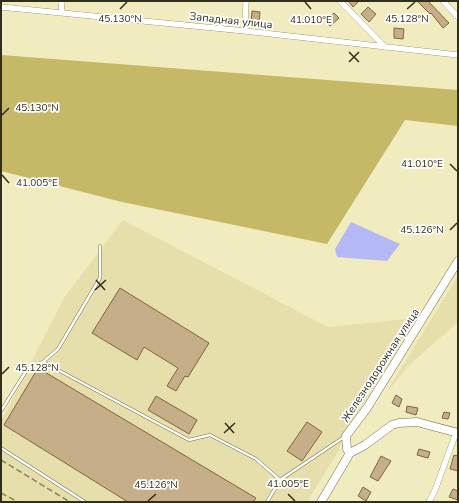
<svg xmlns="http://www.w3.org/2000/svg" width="459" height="503" font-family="'Nunito Sans',sans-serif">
	<rect width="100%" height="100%" fill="#f1ecbf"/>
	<path fill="#e6dfab" d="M123,220L328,327L415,318L346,431L338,452L307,502H1V421L64,298Z
		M458,276V322L409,365L384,396Z"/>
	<path fill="#c5b967" d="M1,55L458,90V126L405,120L327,244L122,202L1,171Z"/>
	<path fill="#b4b8f5" d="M351,222L400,244L387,261L337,257L335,249Z"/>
	<path fill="#c5ae88" stroke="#7a6641" d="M348,1H359L353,7Z
		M417,1H428L449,23L443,28L431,13L430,14Z
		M368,7L376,14L369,22L361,14Z
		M252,11L260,12L259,23L251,22Z
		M334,13L339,18L330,26L325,21Z
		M394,28L404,29L403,39L394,38Z
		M120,288L209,343L188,377L185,376L176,391L167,386L178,368L144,347L137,360L92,333Z
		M38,368L256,498L253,502H128L4,425Z
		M396,395L402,399L399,407L392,403Z
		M156,396L197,420L189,434L148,410Z
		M407,406L418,408L416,415L406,412Z
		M444,412L450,413L448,419L442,418Z
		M307,422L322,432L302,461L287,451Z
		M419,449L430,452L428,458L417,455Z
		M454,455L458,456V471L450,469Z
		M381,456L391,461L378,481L370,477Z
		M363,487L371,492L366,501L358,496Z
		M453,489L458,491V500L449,497Z"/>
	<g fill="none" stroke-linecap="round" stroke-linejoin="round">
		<defs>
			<path id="lane" d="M43,362L58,349L100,278V246
				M1,411L28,368L43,362L189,440L210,435L256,459L280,480
				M1,448L85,502
				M267,502L280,480L344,437"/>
			<path id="street" d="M61,1L62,13
				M340,1L385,47
				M443,1L458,17
				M1,7L245,31L458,55
				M245,31L246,1
				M429,502L435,490L456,433"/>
			<path id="secondary" d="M350,453L347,449L346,436L367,408L458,261
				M321,502L350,453L365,445L392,425L399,423L417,422L458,433"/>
		</defs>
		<use href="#lane" stroke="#767148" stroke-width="3.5"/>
		<use href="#street" stroke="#767148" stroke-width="6"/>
		<use href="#secondary" stroke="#767148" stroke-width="9"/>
		<use href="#lane" stroke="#fff" stroke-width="2.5"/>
		<use href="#street" stroke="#fff" stroke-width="5.5"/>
		<use href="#secondary" stroke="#fff" stroke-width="8"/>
		<path stroke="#858264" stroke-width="1.5" stroke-dasharray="6 3" stroke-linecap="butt" d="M1,460L70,502
			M1,493L18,502"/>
	</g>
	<path fill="none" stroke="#302e1c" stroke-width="1.5" d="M305,2L311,9M120,9L127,2M407,9L415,2M349,52L359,62M349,62L359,52M2,115L9,108M450,164L457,171M2,175L9,183M450,230L457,223M96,280L105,290M95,290L106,280M2,374L9,367M225,423L234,433M224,433L235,423M288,494L295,501M148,501L156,494"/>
	<g text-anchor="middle" stroke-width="3.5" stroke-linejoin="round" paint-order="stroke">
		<g font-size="11" fill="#302e1c" stroke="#fff">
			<text transform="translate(231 20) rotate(6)" y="4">Западная улица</text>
			<text transform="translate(380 365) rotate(-57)" y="4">Железнодорожная улица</text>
		</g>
	</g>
	<g font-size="10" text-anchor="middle" fill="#302e1c" stroke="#fff" stroke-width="3.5" stroke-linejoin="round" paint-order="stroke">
		<text x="120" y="22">45.130°N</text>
		<text x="407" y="22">45.128°N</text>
		<text x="311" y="23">41.010°E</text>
		<text x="37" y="111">45.130°N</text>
		<text x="422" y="167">41.010°E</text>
		<text x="37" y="186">41.005°E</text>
		<text x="422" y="233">45.126°N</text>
		<text x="37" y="371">45.128°N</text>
		<text x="288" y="487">41.005°E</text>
		<text x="156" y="488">45.126°N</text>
	</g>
	<rect width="459" height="503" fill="none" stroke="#302e1c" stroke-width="4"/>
</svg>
